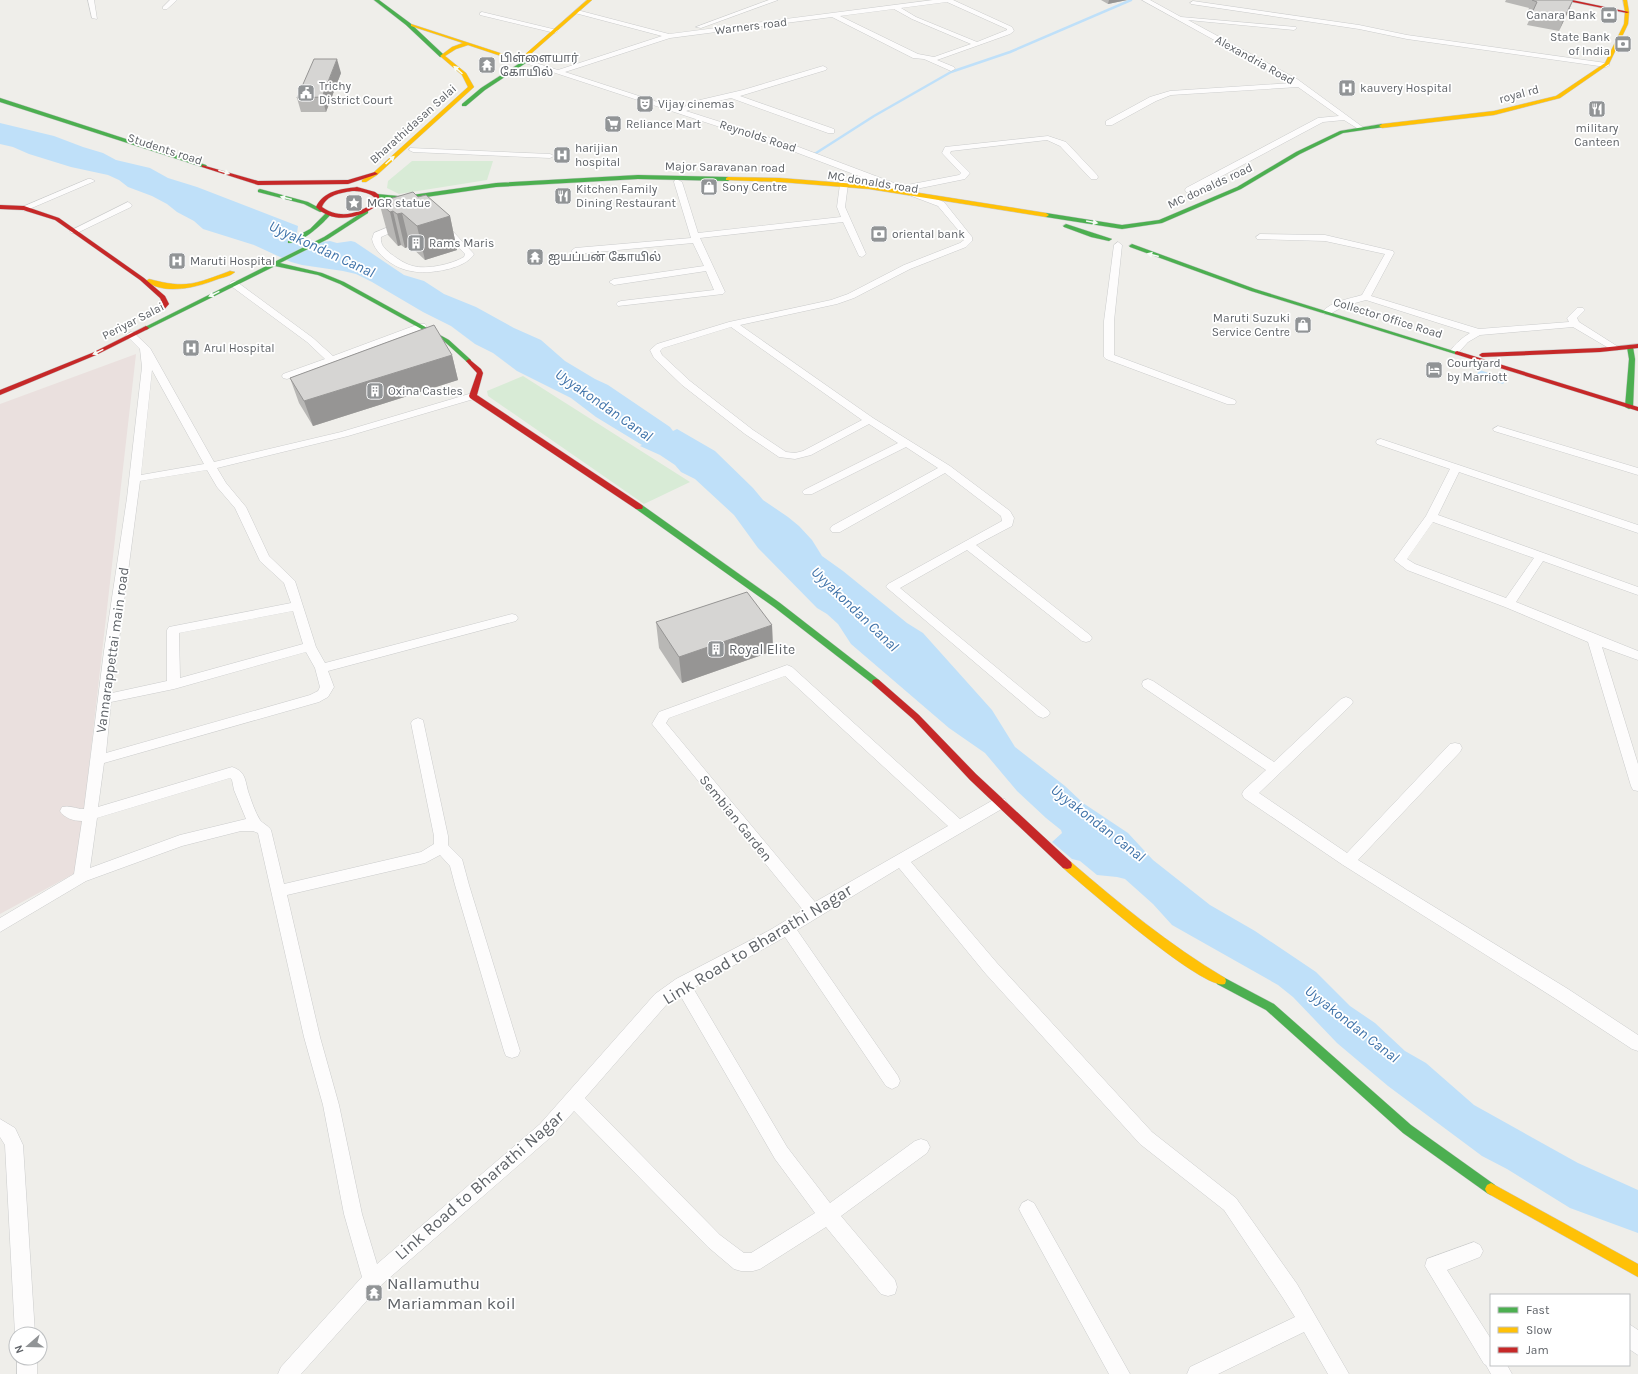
<svg xmlns="http://www.w3.org/2000/svg" width="1638" height="1374" font-family="Karla,'Noto Sans Tamil',sans-serif">
	<rect width="100%" height="100%" fill="#efeeea"/>
	<path fill="#eae0de" d="M136,354L77,872L0,914V404Z"/>
	<path fill="#d8ebd6" d="M412,161H493L487,180L399,194L387,188L388,181Z
		M523,376L690,482L644,504L488,396L487,391Z"/>
	<path fill="#bfe0f9" d="M0,123L54,136L83,147L103,153L116,160L150,168L168,178L197,187L298,226L297,233L308,240L321,242L330,241L337,243L351,241L355,242L404,275L424,281L444,294L476,307L514,328L541,340L565,361L595,379L608,385L670,427L673,431L677,429L715,451L753,488L763,500L788,517L799,526L812,540L822,556L843,571L907,623L923,633L992,710L1015,747L1065,786L1083,803L1128,833L1153,860L1210,905L1255,931L1316,972L1350,1006L1375,1023L1405,1051L1426,1063L1474,1105L1578,1163L1638,1190V1233L1570,1208L1507,1169L1482,1156L1388,1086L1337,1043L1293,997L1278,985L1172,925L1153,904L1125,879L1117,877L1097,875L1080,861L1072,859L1052,842L1062,833L1061,830L1046,818L1017,791L985,753L949,728L851,644L838,624L827,614L817,608L758,548L734,515L695,479L681,472L675,465L660,455L640,446L642,445L596,417L571,398L517,371L493,353L475,344L451,326L423,312L372,282L356,274L343,271L302,265L291,262L254,245L203,229L194,221L177,212L167,204L152,196L128,187L119,180L108,175L71,167L29,154L13,147L0,144Z
		M1480,370L1506,379L1503,384L1476,375Z"/>
	<g fill="none" stroke-linecap="round" stroke-linejoin="round">
		<path stroke="#bfe0f9" stroke-width="2.5" d="M813,155L874,116L951,72L1010,52L1131,0"/>
		<defs>
			<path id="street" d="M88,0H94L97,19L92,18Z
				M170,0H177L167,9H163V7Z
				M769,0H778L701,28L696,27Z
				M933,0H953L1012,27L1014,31L1010,34L937,60L954,67L955,69L951,71L924,59L913,58L832,17L670,38L565,72L679,109L700,100L743,90L823,66L827,68L826,70L740,96L834,129V133H828L731,98L705,104L686,111L796,146L902,186L959,175L961,173L942,153L945,147L1048,136L1066,142L1097,175L1098,177L1097,179H1091L1060,146L1047,140L951,151L950,153L970,173L965,179L911,190L944,202L972,237V241L966,247L910,269L854,298L837,304L740,325L873,418L950,466L1010,511L1014,518L1012,526L976,545L1090,635L1092,638L1090,641L1086,642L1082,641L967,550L900,588L1048,710L1050,713L1048,716L1043,718L1038,716L886,587L888,584L1002,521L1001,516L945,473L840,532H832L830,529L832,526L938,468L906,447L812,494H804L802,492L804,490L898,443L869,424L811,455L795,459L779,457L745,434L682,385L654,358L650,350L657,344L729,322L831,300L848,294L904,265L960,243L964,240V237L938,206L790,150L522,62L526,60L558,70L662,36L575,13L574,12L577,10L669,34ZM947,2L1007,29V30L977,42L916,17L901,8ZM894,9L912,19L971,44L934,57L918,54L840,16ZM731,327L862,420L803,451L795,453L786,452L753,430L690,381L662,355L660,351L663,348Z
				M1142,0H1150L1181,17L1296,27L1297,28L1294,30L1188,20L1297,79L1364,128L1360,130L1344,120L1323,122L1192,192H1186L1185,190L1186,188L1318,118L1339,116L1298,87L1171,95L1156,101L1112,125H1106V121L1150,97L1170,91L1292,83Z
				M1193,1L1359,25L1407,35L1606,63L1610,65L1606,67L1407,39L1359,29L1191,4L1190,3Z
				M482,12L557,30L558,31L555,33L480,15V13Z
				M410,148L550,154L554,156L550,158L413,152L409,150Z
				M88,179H91L95,181L27,210L24,211L20,208Z
				M675,180H678L682,182L698,233L841,217L837,207L840,184L841,182H847L848,184L845,207L866,254L862,257L859,256L843,222L700,238L725,292L723,294L618,306L616,304L618,302L621,301L714,290L706,271L614,285L609,282L614,279L704,266L693,243L575,254L571,251L575,248L691,238L674,182Z
				M128,202L132,205L131,207L77,233H71L70,231Z
				M403,221L407,224L406,226L381,237C380,245 385,249 391,254C398,259 405,264 413,266C427,270 452,264 464,257L465,254L439,226L443,223L446,224L474,254C466,269 428,275 411,271C396,269 375,255 372,239L374,233Z
				M1260,234L1325,235L1393,251L1394,253L1371,296L1479,329L1569,322L1567,318L1577,308H1583L1585,310L1577,318L1579,322L1620,348L1618,350H1612L1573,327L1480,335L1468,342L1458,353L1455,354L1450,351C1456,343 1462,338 1470,333L1366,300L1344,306L1330,314H1324L1322,312C1332,301 1349,299 1362,295L1385,254L1325,241L1257,239L1256,237Z
				M1118,242L1122,245L1114,321V355L1235,400L1236,402L1235,404H1227L1106,359L1104,357V321L1114,245Z
				M234,281L237,282L313,338L333,356L419,324H425L427,326L425,328L287,379L283,378L282,376L283,374L325,359L307,342L231,286L229,284L231,282Z
				M131,332L134,333L150,348L214,462L341,432L469,394H477L478,396L477,398L348,436L217,468L226,483L246,507L269,556L295,581L316,647L325,663L512,614L516,615L518,618L516,621L328,671L334,687L328,697L319,702L104,763L98,807L232,767C245,771 245,779 248,791C251,800 255,812 260,820C263,824 268,825 271,830L284,884L421,852L434,844V836L411,723L413,720L418,718L423,720L448,836V845L462,859L469,885L520,1051L518,1056L512,1058L506,1056L504,1051L455,885L450,866L440,855L425,863L287,895L320,1037L339,1105L362,1214L377,1264L540,1124L655,994L676,979L770,930L803,910L652,724L659,712L787,665L792,667L960,819L995,799L1000,798L1005,799L1007,803L1005,807L911,862L997,963L1152,1132L1236,1198L1297,1284L1349,1374H1328L1304,1332L1218,1374H1187L1190,1367L1295,1317L1283,1298L1224,1210L1140,1144L985,973L899,868L797,930L898,1076L900,1081L898,1086L892,1089L886,1086L785,937L693,988L787,1147L830,1203L915,1141L921,1139L927,1141L930,1147L927,1153L841,1216L895,1280L897,1287L895,1294L888,1296L881,1294L826,1227L760,1269L753,1271H741L734,1269L708,1247L574,1111L552,1136L379,1287L301,1374H278L281,1367L362,1277L344,1214L323,1105L304,1037L258,833L253,831H241L182,846L86,881L0,932V918L74,874L82,821C74,821 64,818 60,811L62,807C70,805 76,809 84,809L104,651L127,498L142,367L140,349L126,335ZM152,370L204,464L141,475ZM207,470L217,487L235,508L260,561L284,583L291,603L169,627L167,630V681L112,693L140,481ZM293,611L303,644L180,678L179,633ZM306,652L315,668L320,687L318,691L310,695L106,753L111,702L174,689ZM785,676L948,826L815,902L666,723L669,718ZM230,778L232,780L234,790L246,819L180,835L90,868L97,818ZM680,995L775,1159L815,1213L751,1253H744L720,1235L585,1098L667,1004Z
				M1498,426L1638,468V475L1494,431L1493,429Z
				M1381,439L1638,525V533L1459,472L1438,515L1638,587V595L1543,561L1516,602L1638,651V660L1602,647L1638,764V791L1633,790L1631,786L1588,642L1505,607L1407,570L1394,560L1426,516L1450,469L1377,444L1376,442L1377,440ZM1433,522L1534,558L1506,598L1415,564L1407,559Z
				M1148,679L1153,681L1274,762L1341,699L1346,697L1351,699L1353,702L1351,705L1259,793L1347,853L1450,744L1455,743L1460,744L1462,748L1460,752L1358,860L1568,989L1638,1035V1051L1632,1049L1556,999L1343,865L1244,798L1242,794L1244,790L1266,770L1143,687L1142,684L1143,681Z
				M0,1119L15,1128L23,1145L35,1334H16V1335L15,1334L5,1145L0,1137Z
				M1028,1200L1034,1203L1130,1374H1109L1022,1215L1019,1209L1022,1203Z
				M1474,1242L1480,1245L1483,1251L1480,1257L1447,1270L1491,1339V1365H1507L1512,1374H1491L1486,1365L1484,1364L1425,1266L1427,1259Z
				M1629,1324L1638,1330V1355L1629,1349Z
				M17,1358H37V1374H17Z"/>
			<path id="fast" d="M374,0H379L410,23L444,55V57H440L406,25Z
				M531,56L535,57L485,90L466,106H462V104L481,88Z
				M0,98L206,165L207,166L202,167L0,102Z
				M1382,124L1385,126L1384,127L1343,133L1300,154L1241,189L1162,223L1122,229L1046,217L1043,215L1046,213L1122,225L1159,220L1237,187L1296,152L1340,131Z
				M638,175L728,177L731,179L728,181L638,179L496,187L412,199L398,200L377,198L374,196L377,194L398,196L412,195L496,183Z
				M260,189L308,202L325,211L320,212L304,204L258,192V190Z
				M366,210L368,211V213L328,239L280,263L322,273L344,282L449,340L471,360V362H467L445,342L340,284L318,275L275,266L148,329L146,330L143,328L324,237Z
				M326,213L331,214C323,224 301,244 288,243V241L310,229Z
				M1066,224L1112,239L1109,241L1091,237L1064,227L1063,226Z
				M1132,244L1255,289L1460,353L1459,354H1455L1251,291L1130,247L1129,246Z
				M1630,345L1633,347L1635,359L1633,407L1629,409L1625,407L1629,359L1627,347Z
				M636,505H642L780,603L879,680L880,682L879,684H873L774,607L636,509L635,507Z
				M1221,976L1274,1004L1411,1125L1495,1185L1497,1189L1495,1193L1491,1195L1487,1193L1403,1133L1266,1010L1217,984L1216,981L1217,978Z"/>
			<path id="slow" d="M587,0H592L525,59H510L468,45L456,49L445,56L466,73L474,87L377,175L366,182H362V180L373,173L468,87L462,75L440,56L452,47L463,43L411,26V24L512,57H522Z
				M1623,0H1627L1629,12L1628,24L1609,64L1560,98L1494,115L1382,128L1379,126L1382,124L1494,111L1556,96L1605,63L1624,24L1625,12Z
				M728,177L780,178L869,185L1046,213L1049,215L1046,217L869,189L780,182L726,180V178Z
				M230,271L235,272C231,276 224,277 218,279C198,287 165,296 146,281L149,279C186,289 195,284 230,271Z
				M1067,861L1071,862C1120,904 1169,945 1225,978L1226,981L1225,984C1205,992 1084,886 1063,868L1062,865L1063,862Z
				M1491,1183L1638,1264V1277L1487,1193L1485,1189L1487,1185Z"/>
			<path id="jam" d="M1563,0H1572L1629,12L1627,13Z
				M202,165L258,181L348,180L375,172L378,174L348,184L258,185L202,167Z
				M357,187L375,192L379,195V204C361,218 334,225 316,207C323,191 341,189 357,187ZM352,191C359,191 368,192 374,197V202C358,215 339,219 322,207C327,195 340,193 352,191Z
				M0,205L24,206L59,218L144,278L165,296L169,304L162,312H158L157,311L163,304L160,298L140,280L55,220L23,210L0,209Z
				M146,326L149,328L148,329L96,355L0,395V390L92,353Z
				M1638,344V348L1600,352L1482,357L1479,355L1482,353L1600,348Z
				M1457,351L1638,407V411L1455,354V352Z
				M469,359L481,369L483,373L477,395L642,505L643,507L642,509H636L470,398L469,396L477,373L466,361Z
				M876,679L879,680L919,715L976,774L1071,862L1072,865L1071,868L1067,869L1063,868L970,780L913,719L873,684L872,682L873,680Z"/>
		</defs>
		<use href="#street" stroke="#cbcccc" stroke-width="1"/>
		<use href="#fast" stroke="#cacacb" stroke-width="1"/>
		<use href="#slow" stroke="#cacacb" stroke-width="1"/>
		<use href="#jam" stroke="#cacacb" stroke-width="1"/>
		<use href="#street" fill="#fdfcfc" fill-rule="evenodd"/>
		<use href="#fast" fill="#4caf50" fill-rule="evenodd"/>
		<use href="#slow" fill="#ffc107" fill-rule="evenodd"/>
		<use href="#jam" fill="#c62828" fill-rule="evenodd"/>
	</g>
	<path fill="#b8b7b5" d="M1101,0H1127L1108,4Z
		M1506,0H1573L1559,31L1527,25L1532,14L1527,13L1529,8L1505,2Z
		M341,73L326,112H301L297,98Z
		M418,197L450,216L457,250L425,260L410,246L405,248L401,245L398,246L388,235L379,202Z
		M452,355L458,380L313,426L299,403L290,378Z
		M656,622L772,625L773,651L682,683L659,648Z"/>
	<path fill="#969594" d="M1109,0H1127L1108,4Z
		M1573,0L1569,10L1559,31L1564,18Z
		M337,59L341,73L326,112L322,97Z
		M393,211L401,245L398,246L390,212Z
		M402,213L410,246L405,248L397,214Z
		M450,216L457,250L425,260L417,226Z
		M452,355L458,380L313,426L304,401Z
		M772,625L773,651L682,683L679,657Z"/>
	<path fill="#d6d5d3" stroke="#969594" d="M1532,0H1573L1564,18L1532,13L1537,2Z
		M314,59H337L322,97L297,98Z
		M413,192L418,197L426,195L450,216L417,226L402,213L397,214L393,211L390,212L379,202Z
		M434,325L452,355L304,401L290,378Z
		M747,592L772,625L679,657L656,622Z"/>
	<defs><path id="oneway-solid" d="M-6-.8H1V-3.2L6.5 0L1 3.2V.8H-6Z"/></defs>
	<g fill="#f6fbf6">
		<use href="#oneway-solid" transform="translate(458 70) rotate(-138)"/>
		<use href="#oneway-solid" transform="translate(390 160) rotate(-42)"/>
		<use href="#oneway-solid" transform="translate(224 172) rotate(18)"/>
		<use href="#oneway-solid" transform="translate(286 198) rotate(-166)"/>
		<use href="#oneway-solid" transform="translate(1092 222) rotate(10)"/>
		<use href="#oneway-solid" transform="translate(1153 255) rotate(-165)"/>
		<use href="#oneway-solid" transform="translate(214 294) rotate(154)"/>
		<use href="#oneway-solid" transform="translate(98 352) rotate(154)"/>
	</g>
	<defs>
		<symbol id="bank-square" viewBox="-11 -11 22 22"><rect x="-9" y="-9" width="18" height="18" rx="4" fill="#919496" stroke="#fff"/><path d="M-6-4H6V4H-6ZM0-2.3a2.3 2.3 0 1 0 0 4.6a2.3 2.3 0 1 0 0-4.6Z" fill="#fff"/></symbol>
		<symbol id="temple-square" viewBox="-11 -11 22 22"><rect x="-9" y="-9" width="18" height="18" rx="4" fill="#919496" stroke="#fff"/><path d="M0-6L5-2H3V0L6.5 2.5H4V6H1.5V3h-3V6H-4V2.5H-6.5L-3 0V-2H-5Z" fill="#fff"/></symbol>
		<symbol id="hospital-square" viewBox="-11 -11 22 22"><rect x="-9" y="-9" width="18" height="18" rx="4" fill="#919496" stroke="#fff"/><path d="M-5-5h3v3.5h4V-5h3V5h-3V1.5h-4V5h-3Z" fill="#fff"/></symbol>
		<symbol id="civic-square" viewBox="-11 -11 22 22"><rect x="-9" y="-9" width="18" height="18" rx="4" fill="#919496" stroke="#fff"/><path d="M-.6-6.5H3V-4.5H.6V-3L4-1V1h2V6H-6V1h2V-1L-.6-3ZM-1.2 2.5V6h2.4V2.5Z" fill="#fff"/></symbol>
		<symbol id="theatre-square" viewBox="-11 -11 22 22"><rect x="-9" y="-9" width="18" height="18" rx="4" fill="#919496" stroke="#fff"/><path d="M-5-5.5Q0-4 5-5.5V0Q5 5 0 6Q-5 5-5 0ZM-3.3-2.5H-1v1.5H-3.3ZM1-2.5H3.3v1.5H1ZM-2.8 1Q0 5.5 2.8 1Z" fill="#fff"/></symbol>
		<symbol id="restaurant-square" viewBox="-11 -11 22 22"><rect x="-9" y="-9" width="18" height="18" rx="4" fill="#919496" stroke="#fff"/><path d="M-5-6h1v4h1v-4h1v4h1v-4h1v5L-1.5 .5V6h-2V.5L-5-1ZM5-6V6H3V1.5H1.5Q1.5-4 5-6Z" fill="#fff"/></symbol>
		<symbol id="supermarket-square" viewBox="-11 -11 22 22"><rect x="-9" y="-9" width="18" height="18" rx="4" fill="#919496" stroke="#fff"/><path d="M-6-5.5h2.5l.6 2H6L4.5 2H-2.5L-4.4-4H-6ZM-1.5 3.2a1.3 1.3 0 1 0 .1 0ZM3 3.2a1.3 1.3 0 1 0 .1 0Z" fill="#fff"/></symbol>
		<symbol id="shop-square" viewBox="-11 -11 22 22"><rect x="-9" y="-9" width="18" height="18" rx="4" fill="#919496" stroke="#fff"/><path d="M-5-2.5h2.3a2.7 3.5 0 0 1 5.4 0H5L5.5 6h-11ZM-1.5-2.5h3a1.5 2.3 0 0 0-3 0Z" fill="#fff"/></symbol>
		<symbol id="sight-square" viewBox="-11 -11 22 22"><rect x="-9" y="-9" width="18" height="18" rx="4" fill="#919496" stroke="#fff"/><path d="M0-6L1.8-2.2L6-1.7L2.9 1.2L3.7 5.4L0 3.3L-3.7 5.4L-2.9 1.2L-6-1.7L-1.8-2.2Z" fill="#fff"/></symbol>
		<symbol id="building-square" viewBox="-11 -11 22 22"><rect x="-9" y="-9" width="18" height="18" rx="4" fill="#919496" stroke="#fff"/><path d="M-4-6H4V6H1V3H-1V6H-4ZM-2.5-4.3h1.7v1.8h-1.7ZM.8-4.3h1.7v1.8H.8ZM-2.5-1h1.7V.8h-1.7ZM.8-1h1.7V.8H.8Z" fill="#fff"/></symbol>
		<symbol id="hotel-square" viewBox="-11 -11 22 22"><rect x="-9" y="-9" width="18" height="18" rx="4" fill="#919496" stroke="#fff"/><path d="M-6-4.5h1.5V1H6V5H4.5V3h-9V5H-6ZM-4 0a1.8 1.8 0 1 1 3.6 0ZM.5 0V-2.5h3Q6-2.5 6 0Z" fill="#fff"/></symbol>
	</defs>
	<g fill-rule="evenodd">
		<use href="#bank-square" x="1599" y="5" width="20" height="20"/>
		<use href="#bank-square" x="1613" y="34" width="20" height="20"/>
		<use href="#temple-square" x="477" y="55" width="20" height="20"/>
		<use href="#hospital-square" x="1337" y="78" width="20" height="20"/>
		<use href="#civic-square" x="296" y="83" width="20" height="20"/>
		<use href="#theatre-square" x="635" y="94" width="20" height="20"/>
		<use href="#restaurant-square" x="1587" y="99" width="20" height="20"/>
		<use href="#supermarket-square" x="603" y="114" width="20" height="20"/>
		<use href="#hospital-square" x="552" y="145" width="20" height="20"/>
		<use href="#shop-square" x="699" y="177" width="20" height="20"/>
		<use href="#restaurant-square" x="553" y="186" width="20" height="20"/>
		<use href="#sight-square" x="344" y="193" width="20" height="20"/>
		<use href="#bank-square" x="869" y="224" width="20" height="20"/>
		<use href="#building-square" x="406" y="233" width="20" height="20"/>
		<use href="#temple-square" x="525" y="247" width="20" height="20"/>
		<use href="#hospital-square" x="167" y="251" width="20" height="20"/>
		<use href="#shop-square" x="1293" y="315" width="20" height="20"/>
		<use href="#hospital-square" x="181" y="338" width="20" height="20"/>
		<use href="#hotel-square" x="1424" y="360" width="20" height="20"/>
		<use href="#building-square" x="365" y="381" width="20" height="20"/>
		<use href="#building-square" x="706" y="639" width="20" height="20"/>
		<use href="#temple-square" x="364" y="1283" width="20" height="20"/>
	</g>
	<g text-anchor="middle" stroke-width="3.5" stroke-linejoin="round" paint-order="stroke">
		<g font-size="12" fill="#5f6368" stroke="#fff" text-anchor="start">
			<text x="1596" y="19" text-anchor="end">Canara Bank</text>
			<text x="1610" y="41" text-anchor="end">State Bank<tspan x="1610" dy="14">of India</tspan></text>
			<text x="500" y="62">பிள்ளையார்<tspan x="500" dy="14">கோயில்</tspan></text>
			<text x="319" y="90">Trichy<tspan x="319" dy="14">District Court</tspan></text>
			<text x="1360" y="92">kauvery Hospital</text>
			<text x="658" y="108">Vijay cinemas</text>
			<text x="626" y="128">Reliance Mart</text>
			<text x="1597" y="132" text-anchor="middle">military<tspan x="1597" dy="14">Canteen</tspan></text>
			<text x="575" y="152">harijian<tspan x="575" dy="14">hospital</tspan></text>
			<text x="722" y="191">Sony Centre</text>
			<text x="576" y="193">Kitchen Family<tspan x="576" dy="14">Dining Restaurant</tspan></text>
			<text x="367" y="207">MGR statue</text>
			<text x="892" y="238">oriental bank</text>
			<text x="429" y="247">Rams Maris</text>
			<text x="548" y="261">ஐயப்பன் கோயில்</text>
			<text x="190" y="265">Maruti Hospital</text>
			<text x="1290" y="322" text-anchor="end">Maruti Suzuki<tspan x="1290" dy="14">Service Centre</tspan></text>
			<text x="204" y="352">Arul Hospital</text>
			<text x="1447" y="367">Courtyard<tspan x="1447" dy="14">by Marriott</tspan></text>
			<text x="388" y="395">Oxina Castles</text>
		</g>
		<g font-size="12" fill="#5f6368" stroke="#fff">
			<text transform="translate(751 26) rotate(-7)" y="4">Warners road</text>
			<text transform="translate(1255 60) rotate(29)" y="4">Alexandria Road</text>
			<text transform="translate(1519 94) rotate(-15)" y="4">royal rd</text>
			<text transform="translate(413 124) rotate(-42)" y="4">Bharathidasan Salai</text>
			<text transform="translate(758 136) rotate(18)" y="4">Reynolds Road</text>
			<text transform="translate(165 149) rotate(18)" y="4">Students road</text>
			<text transform="translate(725 167) rotate(1)" y="4">Major Saravanan road</text>
			<text transform="translate(873 182) rotate(9)" y="4">MC donalds road</text>
			<text transform="translate(1210 186) rotate(-25)" y="4">MC donalds road</text>
			<text transform="translate(1388 318) rotate(17)" y="4">Collector Office Road</text>
			<text transform="translate(133 321) rotate(-27)" y="4">Periyar Salai</text>
		</g>
		<g font-size="14" fill="#5f6368" stroke="#fff" text-anchor="start">
			<text x="729" y="654">Royal Elite</text>
		</g>
		<g font-size="14" fill="#5f6368" stroke="#fff">
			<text transform="translate(112 650) rotate(-82)" y="5">Vannarappettai main road</text>
			<text transform="translate(736 818) rotate(51)" y="5">Sembian Garden</text>
		</g>
		<g font-size="15" font-style="italic" fill="#4174aa" stroke="#fff">
			<text transform="translate(322 249) rotate(25)" y="5">Uyyakondan Canal</text>
			<text transform="translate(604 405) rotate(35)" y="5">Uyyakondan Canal</text>
			<text transform="translate(855 609) rotate(44)" y="5">Uyyakondan Canal</text>
			<text transform="translate(1098 823) rotate(38)" y="5">Uyyakondan Canal</text>
			<text transform="translate(1352 1024) rotate(38)" y="5">Uyyakondan Canal</text>
		</g>
		<g font-size="17" fill="#5f6368" stroke="#fff">
			<text transform="translate(757 944) rotate(-31)" y="6">Link Road to Bharathi Nagar</text>
			<text transform="translate(479 1185) rotate(-41)" y="6">Link Road to Bharathi Nagar</text>
		</g>
		<g font-size="17" fill="#5f6368" stroke="#fff" text-anchor="start">
			<text x="387" y="1289">Nallamuthu<tspan x="387" dy="20">Mariamman koil</tspan></text>
		</g>
	</g>
	<rect x="1490" y="1294" width="140" height="72" fill="#ffffff" stroke="#bfc1c3"/>
	<rect x="1498" y="1307" width="20" height="6" fill="#4caf50" stroke="#bfc1c3"/>
	<text x="1526" y="1314" font-size="12" fill="#5f6368">Fast</text>
	<rect x="1498" y="1327" width="20" height="6" fill="#ffc107" stroke="#bfc1c3"/>
	<text x="1526" y="1334" font-size="12" fill="#5f6368">Slow</text>
	<rect x="1498" y="1347" width="20" height="6" fill="#c62828" stroke="#bfc1c3"/>
	<text x="1526" y="1354" font-size="12" fill="#5f6368">Jam</text>
	<g transform="translate(28 1346) rotate(250)"><circle r="19" fill="#ffffff" stroke="#bfc1c3"/>
	<path d="M0-3L7 15L0 10L-7 15Z" fill="#919496"/>
	<text y="-6" font-size="11" font-weight="bold" text-anchor="middle" fill="#5f6368">N</text>
	</g>
</svg>
